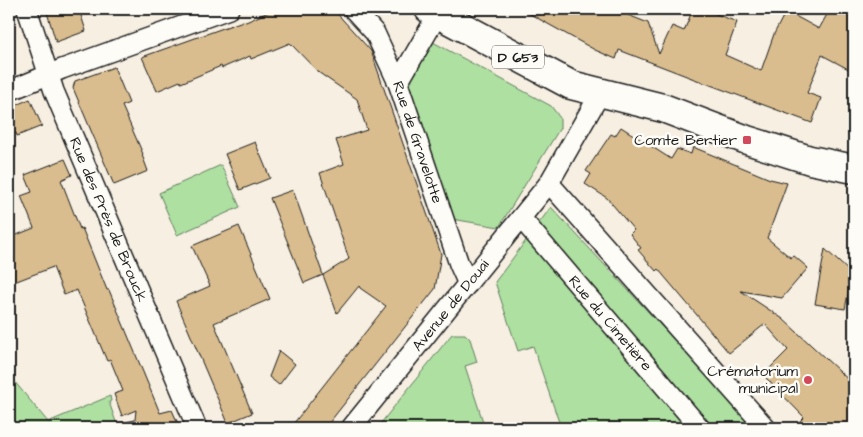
<svg xmlns="http://www.w3.org/2000/svg" width="863" height="437" font-family="'Architects Daughter',sans-serif">
	<rect width="100%" height="100%" fill="#f6efe2"/>
	<filter id="ink" filterUnits="userSpaceOnUse"><feTurbulence type="fractalNoise" baseFrequency=".02" numOctaves="2"/><feDisplacementMap in="SourceGraphic" scale="10" xChannelSelector="R" yChannelSelector="G"/><feConvolveMatrix kernelMatrix="1 2 1 2 8 2 1 2 1" color-interpolation-filters="sRGB"/></filter>
	<g filter="url(#ink)">
		<path fill="#ade0a1" stroke="#647e5e" d="M431,41L551,106L560,118V128L499,227L452,219L409,83Z
			M221,165L240,207L177,235L159,193Z
			M551,207L756,428H561L533,346L518,351L495,282Z
			M452,334H465L470,339L477,362L465,366L485,428H377Z
			M9,375L48,422L110,396L111,401L109,402L117,425L112,426V428H9Z"/>
		<path fill="#dabd8e" stroke="#1c1c1c" d="M46,9H79L86,31L56,42Z
			M275,9H333L371,51L441,254L435,289L325,428H290L386,306L360,288L359,286L337,313L323,275L349,259L320,173L344,164L336,140L367,130L357,99L318,72L290,43L251,59L250,56L222,68L221,66L181,83L180,81L157,91L142,57L243,21L246,22Z
			M521,9H613L648,23L659,54L672,26L684,31L693,9H703L737,22L725,55L761,71L774,34L786,11L819,29L830,9H854V72L822,55L807,93L821,98L812,123L689,77L619,50L616,59L595,50Z
			M114,67L129,103L122,106L143,154L142,155L148,171L114,185L73,88L75,81Z
			M30,99L42,126L17,136L16,133L9,136V108Z
			M621,127L671,159L677,149L691,154L693,147L770,179L787,183L767,238L791,258L793,255L808,268L782,298L741,291L783,319L854,385V397L848,404L854,410V428H793L804,417L763,375L788,350L765,324L729,353L658,269L656,271L638,250L641,248L630,234L634,230L607,198L585,184L591,174L586,171L611,134L615,136Z
			M255,142L270,178L240,190L225,154Z
			M65,159L72,175L61,180L80,229L82,228L107,290H109L160,413L172,410L180,428H122L121,423L135,420L136,410L122,416L114,394L123,391L110,359L107,361L77,290L64,295L53,267L9,284V238L34,228L21,196L32,192L25,175Z
			M293,190L323,275L304,283L270,198Z
			M239,226L270,299L214,323L252,413L228,423L176,301L210,286L192,246Z
			M825,249L852,274L845,309L815,304Z
			M279,351L295,364L279,385L269,377Z"/>
		<g fill="none" stroke-linecap="round" stroke-linejoin="round">
			<defs>
				<g id="minor">
					<path id="s1" d="M27,9L54,91L197,428"/>
					<path id="s2" d="M353,9L375,33L398,83L459,264L468,284"/>
					<path d="M398,83L438,14"/>
					<path d="M9,91L62,69L229,9"/>
					<path d="M549,183L766,428"/>
					<path id="s3" d="M521,218L700,428"/>
					<path id="s4" d="M351,428L549,183L601,92"/>
				</g>
				<path id="primary" d="M429,9L571,85L663,108L747,140L810,160L854,169"/>
			</defs>
			<use href="#minor" stroke="#1c1c1c" stroke-width="22"/>
			<use href="#primary" stroke="#1c1c1c" stroke-width="31"/>
			<use href="#minor" stroke="#fdfcf7" stroke-width="19"/>
			<use href="#primary" stroke="#fdfcf7" stroke-width="28"/>
		</g>
	</g>
	<g fill="#d1495b" stroke="#fdfcf7" stroke-width="2">
		<rect x="742" y="135" width="10" height="10" rx="2.5"/>
		<circle cx="808" cy="380" r="5"/>
	</g>
	<g text-anchor="middle" stroke-width="5" stroke-linejoin="round" paint-order="stroke">
		<rect fill="#fdfcf7" stroke="#605f5e" stroke-width="1" x="492" y="45.5" width="52" height="23" rx="4"/>
		<g font-size="14" font-weight="bold" fill="#1c1c1c">
			<text x="518" y="62">D 653</text>
		</g>
		<g font-size="15" fill="#1c1c1c" stroke="#fdfcf7" text-anchor="end">
			<text x="737" y="145">Comte Bertier</text>
			<text x="798" y="376">Crématorium<tspan x="798" dy="17">municipal</tspan></text>
		</g>
		<g font-size="15" fill="#1c1c1c" stroke="#fdfcf7">
			<text dy="5" stroke="none"><textPath href="#s2" startOffset="150">Rue de Gravelotte</textPath></text>
			<text dy="5" stroke="none"><textPath href="#s1" startOffset="226">Rue des Près de Brouck</textPath></text>
			<text dy="5" stroke="none"><textPath href="#s4" startOffset="158">Avenue de Douai</textPath></text>
			<text dy="5" stroke="none"><textPath href="#s3" startOffset="138">Rue du Cimetière</textPath></text>
		</g>
	</g>
	<rect width="863" height="437" fill="none" stroke="#fdfcf7" stroke-width="30"/>
	<rect x="15" y="15" width="833" height="407" fill="none" stroke="#1c1c1c" stroke-width="2" filter="url(#ink)"/>
</svg>
